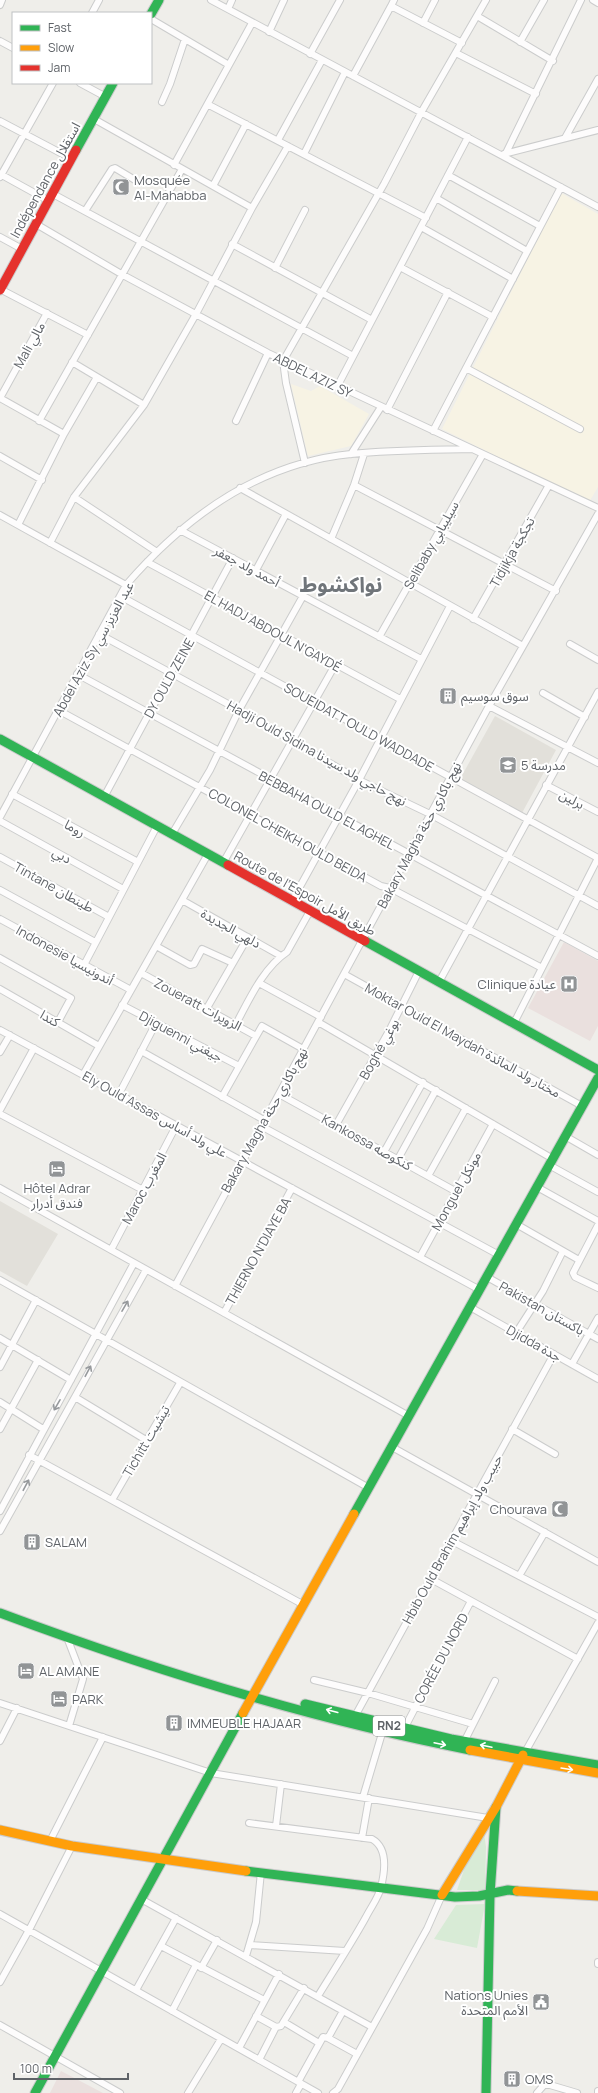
<svg xmlns="http://www.w3.org/2000/svg" width="598" height="2093" font-family="Manrope,'Noto Sans Arabic',sans-serif">
	<rect width="100%" height="100%" fill="#efeeea"/>
	<path fill="#f7f3e4" d="M561,193L598,214V487L589,502L442,429Z
		M291,384L311,391L320,386L369,414L351,446L308,456Z"/>
	<path fill="#e2e0da" d="M495,716L556,750L522,813L460,779Z
		M0,1201L58,1234L27,1286L0,1271Z"/>
	<path fill="#eae0de" d="M564,942L598,961V1026L590,1041L528,1008Z
		M61,2071L103,2093H50Z"/>
	<path fill="#d8ebd6" d="M484,1833L486,1847L485,1890H457L471,1850Z
		M485,1904L477,1948L434,1939L456,1905Z"/>
	<g fill="none" stroke-linecap="round" stroke-linejoin="round">
		<defs>
			<path id="street" d="M211,0L598,207
				M394,0L391,6L462,43
				M593,0L598,3
				M0,5L2,0
				M228,9L232,0
				M92,13L99,0
				M477,16L553,61
				M151,19L229,65
				M423,23L435,0
				M269,32L284,0
				M0,41L13,48
				M520,42L544,0
				M456,53L536,94
				M310,54L340,0
				M353,76L391,6
				M80,83L106,97
				M162,102L170,84L185,39
				M209,105L426,218
				M94,119L252,208
				M0,121L72,159
				M565,138L598,79
				M278,140L322,60
				M506,153L581,0
				M304,154L345,72
				M504,154L598,130
				M174,165L252,23
				M0,174L49,201
				M448,175L540,226
				M0,177L53,83
				M213,186L246,124
				M53,194L353,356
				M436,198L527,251
				M85,211L112,169L115,168L135,180
				M36,224L123,275L268,353L598,508
				M421,227L513,279
				M0,237L22,249
				M232,244L372,320
				M400,267L493,317
				M275,268L305,210
				M0,289L88,335
				M72,362L144,405
				M466,368L580,429
				M337,387L468,137
				M0,398L47,313
				M0,398L64,434
				M387,410L448,292
				M39,421L182,169
				M236,421L268,353
				M433,431L561,187
				M351,454L381,407
				M0,456L42,480
				M305,463L286,383L283,361L384,184L422,111L486,0
				M354,485L556,591
				M240,488L523,646
				M74,497L157,552
				M0,515L126,585
				M18,525L64,434L97,377
				M180,530L421,659
				M331,539L354,485L364,454
				M50,543L74,497L144,405L196,314L252,208L288,146
				M147,562L400,699
				M256,570L286,514
				M120,596L598,858
				M473,619L549,485
				M99,634L239,710L359,780L430,814L598,906
				M379,637L483,454
				M570,644L598,660
				M77,674L598,956
				M543,693L585,717
				M489,706L598,763
				M58,710L381,886L390,888L542,968
				M546,785L598,812
				M12,794L138,862
				M104,797L233,558
				M0,817L126,585C184,518 259,463 351,454C391,450 432,450 472,449
				M0,821L123,889
				M172,834L210,770L239,710L303,596
				M0,857L109,917
				M223,863L335,665
				M0,890L95,942
				M182,900L281,956
				M292,901L359,780L450,606
				M0,919L131,990
				M156,946L190,965L194,964L202,949L233,963
				M0,958L71,998L58,1022
				M84,965L157,826
				M141,973L256,1036
				M344,974L582,1106
				M439,982L598,692
				M259,983L321,1017
				M0,989L99,1046
				M122,1005L239,1066
				M207,1008L248,937
				M318,1022L553,1159
				M514,1023L598,858
				M236,1024C249,1000 263,968 287,952L310,911
				M0,1030L480,1290
				M141,1051L264,1120
				M0,1052L10,1035
				M83,1075L208,854
				M119,1094L156,1023
				M279,1094L455,1191
				M222,1097L262,1026L303,1049
				M0,1110L34,1048
				M0,1114L143,1190
				M336,1125L389,1031L419,971
				M261,1126L499,1255
				M565,1136L598,1155
				M384,1152L423,1082
				M398,1159L436,1090
				M549,1165L598,1192
				M428,1176L466,1108
				M537,1187L598,1221
				M0,1188L409,1416
				M516,1224L579,1260
				M598,1225L573,1273L575,1277L598,1288
				M111,1250L176,1126
				M420,1257L493,1124
				M487,1277L598,1339
				M0,1280L369,1488
				M175,1286L489,706L598,514
				M470,1307L598,1379
				M224,1313L292,1188
				M516,1333L543,1291L563,1251
				M0,1338L71,1380
				M572,1364L598,1318
				M0,1367L36,1300
				M75,1397L146,1440
				M0,1402L43,1429
				M0,1429L38,1360
				M512,1429L555,1454
				M392,1447L598,1562
				M29,1455L304,1605
				M112,1500L180,1383
				M0,1511L134,1263
				M0,1531L146,1270
				M452,1541L598,1617
				M519,1576L545,1532
				M431,1579L578,1659
				M68,1640L83,1679L69,1726
				M314,1680L368,1693L473,1724
				M0,1703L211,1773L488,1818
				M354,1718L554,1354
				M404,1729L471,1601
				M0,1741L17,1708
				M464,1742L495,1681
				M524,1754L598,1623
				M363,1797L383,1730
				M249,1823L372,1839C388,1848 385,1871 381,1887C379,1897 371,1907 366,1917C351,1944 334,1970 318,1996
				M276,1826L281,1784
				M362,1838L369,1798
				M50,1841L103,1737
				M141,1899L372,2027
				M0,1914L318,2093
				M250,1945L345,1951
				M161,1946L264,2000
				M246,1956L256,1922L261,1872
				M598,1962V1964
				M201,1968L217,1940
				M0,1982L29,1930L72,1846
				M136,1990L176,1918
				M172,2011L196,1965
				M256,2016L276,2027L281,2026L304,1988
				M284,2022L319,2043
				M0,2025L120,2093
				M328,2038L343,2011
				M239,2048L279,1974
				M259,2060L276,2027
				M298,2082L323,2037L328,2038L357,2054
				M188,2093L221,2039
				M296,2093L301,2084
				M333,2093L338,2089L427,1929L442,1895
				M537,2093L544,2085H550L577,2093
				M598,2093V2091"/>
			<path id="fast" d="M151,14L159,0
				M76,150L113,83
				M0,739L228,865
				M365,941L598,1070
				M354,1514L598,1078
				M0,1613C153,1670 310,1719 470,1750
				M305,1704L451,1739L598,1765
				M246,1871L455,1897L479,1896L508,1890L517,1891
				M35,2093L243,1713
				M486,2093L490,1894L496,1807"/>
			<path id="slow" d="M243,1713L354,1514
				M470,1750L598,1773
				M0,1830L72,1846L246,1871
				M517,1891L598,1896
				M442,1895L496,1807L523,1755"/>
			<path id="jam" d="M0,290L76,150
				M228,865L365,941"/>
		</defs>
		<use href="#street" stroke="#cbcccc" stroke-width="8"/>
		<use href="#fast" stroke="#cacacb" stroke-width="11"/>
		<use href="#slow" stroke="#cacacb" stroke-width="11"/>
		<use href="#jam" stroke="#cacacb" stroke-width="11"/>
		<use href="#street" stroke="#fdfcfc" stroke-width="6"/>
		<use href="#fast" stroke="#30b455" stroke-width="9"/>
		<use href="#slow" stroke="#ff9f0a" stroke-width="9"/>
		<use href="#jam" stroke="#e5322d" stroke-width="9"/>
	</g>
	<defs><path id="oneway-shaft" d="M-6 0H5M1.5-3L5.5 0L1.5 3" fill="none" stroke-width="1.6" stroke-linecap="round" stroke-linejoin="round"/></defs>
	<g stroke="#96999c">
		<use href="#oneway-shaft" transform="translate(125 1306) rotate(-60)"/>
		<use href="#oneway-shaft" transform="translate(88 1371) rotate(-62)"/>
		<use href="#oneway-shaft" transform="translate(57 1405) rotate(120)"/>
		<use href="#oneway-shaft" transform="translate(26 1485) rotate(-62)"/>
	</g>
	<g stroke="#fff">
		<use href="#oneway-shaft" transform="translate(332 1711) rotate(-165)"/>
		<use href="#oneway-shaft" transform="translate(440 1744) rotate(12)"/>
		<use href="#oneway-shaft" transform="translate(486 1746) rotate(-168)"/>
		<use href="#oneway-shaft" transform="translate(567 1769) rotate(9)"/>
	</g>
	<defs>
		<symbol id="mosque-square" viewBox="-11 -11 22 22"><rect x="-9" y="-9" width="18" height="18" rx="4" fill="#919496" stroke="#fff"/><path d="M3.5-4.9A6 6 0 1 0 3.5 4.9A5 5 0 1 1 3.5-4.9Z" fill="#fff"/></symbol>
		<symbol id="building-square" viewBox="-11 -11 22 22"><rect x="-9" y="-9" width="18" height="18" rx="4" fill="#919496" stroke="#fff"/><path d="M-4-6H4V6H1V3H-1V6H-4ZM-2.5-4.3h1.7v1.8h-1.7ZM.8-4.3h1.7v1.8H.8ZM-2.5-1h1.7V.8h-1.7ZM.8-1h1.7V.8H.8Z" fill="#fff"/></symbol>
		<symbol id="school-square" viewBox="-11 -11 22 22"><rect x="-9" y="-9" width="18" height="18" rx="4" fill="#919496" stroke="#fff"/><path d="M0-5L7-2L0 1L-7-2ZM-4 1L0 2.5L4 1V4Q0 6-4 4Z" fill="#fff"/></symbol>
		<symbol id="hospital-square" viewBox="-11 -11 22 22"><rect x="-9" y="-9" width="18" height="18" rx="4" fill="#919496" stroke="#fff"/><path d="M-5-5h3v3.5h4V-5h3V5h-3V1.5h-4V5h-3Z" fill="#fff"/></symbol>
		<symbol id="hotel-square" viewBox="-11 -11 22 22"><rect x="-9" y="-9" width="18" height="18" rx="4" fill="#919496" stroke="#fff"/><path d="M-6-4.5h1.5V1H6V5H4.5V3h-9V5H-6ZM-4 0a1.8 1.8 0 1 1 3.6 0ZM.5 0V-2.5h3Q6-2.5 6 0Z" fill="#fff"/></symbol>
		<symbol id="civic-square" viewBox="-11 -11 22 22"><rect x="-9" y="-9" width="18" height="18" rx="4" fill="#919496" stroke="#fff"/><path d="M-.6-6.5H3V-4.5H.6V-3L4-1V1h2V6H-6V1h2V-1L-.6-3ZM-1.2 2.5V6h2.4V2.5Z" fill="#fff"/></symbol>
	</defs>
	<g fill-rule="evenodd">
		<use href="#mosque-square" x="111" y="177" width="20" height="20"/>
		<use href="#building-square" x="438" y="686" width="20" height="20"/>
		<use href="#school-square" x="498" y="755" width="20" height="20"/>
		<use href="#hospital-square" x="559" y="974" width="20" height="20"/>
		<use href="#hotel-square" x="47" y="1159" width="20" height="20"/>
		<use href="#mosque-square" x="550" y="1499" width="20" height="20"/>
		<use href="#building-square" x="22" y="1532" width="20" height="20"/>
		<use href="#hotel-square" x="16" y="1661" width="20" height="20"/>
		<use href="#hotel-square" x="49" y="1689" width="20" height="20"/>
		<use href="#building-square" x="164" y="1713" width="20" height="20"/>
		<use href="#civic-square" x="531" y="1992" width="20" height="20"/>
		<use href="#building-square" x="502" y="2069" width="20" height="20"/>
	</g>
	<g text-anchor="middle" stroke-width="4" stroke-linejoin="round" paint-order="stroke">
		<rect fill="#fff" stroke="#8f9295" stroke-width="1" x="373" y="1716" width="32" height="20" rx="3"/>
		<g font-size="12" font-weight="bold" fill="#5f6368">
			<text x="389" y="1730">RN2</text>
		</g>
		<g font-size="13" fill="#5f6368" stroke="#fff">
			<text transform="translate(45 180) rotate(-61)" y="5">Indépendance استقلال</text>
			<text transform="translate(29 345) rotate(-61)" y="5">Mali مالي</text>
			<text transform="translate(313 375) rotate(26)" y="5">ABDEL AZIZ SY</text>
			<text transform="translate(431 545) rotate(-61)" y="5">Selibaby سيليبابي</text>
			<text transform="translate(512 552) rotate(-61)" y="5">Tidjikja تجكجة</text>
			<text transform="translate(247 566) rotate(28)" y="5">أحمد ولد جعفر</text>
			<text transform="translate(273 631) rotate(29)" y="5">EL HADJ ABDOUL N'GAYDÉ</text>
			<text transform="translate(93 649) rotate(-61)" y="5">Abdel Aziz Sy عبد العزيز سي</text>
			<text transform="translate(169 678) rotate(-61)" y="5">DY OULD ZEINE</text>
			<text transform="translate(359 727) rotate(29)" y="5">SOUEIDATT OULD WADDADE</text>
			<text transform="translate(317 753) rotate(29)" y="5">Hadji Ould Sidina نهج حاجي ولد سيدنا</text>
			<text transform="translate(572 799) rotate(28)" y="5">برلين</text>
			<text transform="translate(327 810) rotate(28)" y="5">BEBBAHA OULD EL AGHEL</text>
			<text transform="translate(75 828) rotate(29)" y="5">روما</text>
			<text transform="translate(288 835) rotate(29)" y="5">COLONEL CHEIKH OULD BEIDA</text>
			<text transform="translate(419 835) rotate(-62)" y="5">Bakary Magha نهج باكاري حخة</text>
			<text transform="translate(62 855) rotate(29)" y="5">دبي</text>
			<text transform="translate(54 887) rotate(29)" y="5">Tintane طينطان</text>
			<text transform="translate(305 893) rotate(29)" y="5">Route de l’Espoir طريق الأمل</text>
			<text transform="translate(231 928) rotate(29)" y="5">دلهي الجديدة</text>
			<text transform="translate(65 955) rotate(29)" y="5">Indonesie أندونيسيا</text>
			<text transform="translate(198 1004) rotate(28)" y="5">Zoueratt الزويرات</text>
			<text transform="translate(50 1018) rotate(30)" y="5">كندا</text>
			<text transform="translate(181 1036) rotate(28)" y="5">Djiguenni جيغني</text>
			<text transform="translate(463 1040) rotate(29)" y="5">Moktar Ould El Maydah مختار ولد المائدة</text>
			<text transform="translate(379 1049) rotate(-61)" y="5">Boghé بوغي</text>
			<text transform="translate(155 1114) rotate(29)" y="5">Ely Ould Assas علي ولد أساس</text>
			<text transform="translate(264 1120) rotate(-61)" y="5">Bakary Magha نهج باكاري حخة</text>
			<text transform="translate(367 1142) rotate(29)" y="5">Kankossa كنكوصه</text>
			<text transform="translate(144 1188) rotate(-62)" y="5">Maroc المغرب</text>
			<text transform="translate(456 1191) rotate(-61)" y="5">Monguel مونكل</text>
			<text transform="translate(258 1251) rotate(-61)" y="5">THIERNO N'DIAYE BA</text>
			<text transform="translate(542 1308) rotate(29)" y="5">Pakistan باكستان</text>
			<text transform="translate(534 1343) rotate(29)" y="5">Djidda جدة</text>
			<text transform="translate(146 1441) rotate(-60)" y="5">Tichitt تيشيت</text>
			<text transform="translate(452 1539) rotate(-61)" y="5">Hbib Ould Brahim حبيب ولد إبراهيم</text>
			<text transform="translate(441 1658) rotate(-62)" y="5">CORÉE DU NORD</text>
		</g>
		<g font-size="13" fill="#5f6368" stroke="#fff" text-anchor="start">
			<text x="134" y="185">Mosquée<tspan x="134" dy="15">Al-Mahabba</tspan></text>
			<text x="461" y="701">سوق سوسيم</text>
			<text x="521" y="770">مدرسة 5</text>
			<text x="556" y="989" text-anchor="end">Clinique عيادة</text>
			<text x="57" y="1193" text-anchor="middle">Hôtel Adrar<tspan x="57" dy="15">فندق أدرار</tspan></text>
			<text x="547" y="1514" text-anchor="end">Chourava</text>
			<text x="45" y="1547">SALAM</text>
			<text x="39" y="1676">AL AMANE</text>
			<text x="72" y="1704">PARK</text>
			<text x="187" y="1728">IMMEUBLE HAJAAR</text>
			<text x="528" y="2000" text-anchor="end">Nations Unies<tspan x="528" dy="15">الأمم المتحدة</tspan></text>
			<text x="525" y="2084">OMS</text>
		</g>
		<g font-size="21" font-weight="bold" fill="#70757a" stroke="#fff">
			<text x="341" y="592">نواكشوط</text>
		</g>
	</g>
	<rect x="12" y="12" width="140" height="72" fill="#ffffff" stroke="#bfc1c3"/>
	<rect x="20" y="25" width="20" height="6" fill="#30b455" stroke="#bfc1c3"/>
	<text x="48" y="32" font-size="12" fill="#5f6368">Fast</text>
	<rect x="20" y="45" width="20" height="6" fill="#ff9f0a" stroke="#bfc1c3"/>
	<text x="48" y="52" font-size="12" fill="#5f6368">Slow</text>
	<rect x="20" y="65" width="20" height="6" fill="#e5322d" stroke="#bfc1c3"/>
	<text x="48" y="72" font-size="12" fill="#5f6368">Jam</text>
	<path d="M14 2073v6h114v-6" fill="none" stroke="#5f6368" stroke-width="2"/>
	<text x="20" y="2073" font-size="12" fill="#5f6368" stroke="#ffffff" stroke-width="3" paint-order="stroke">100 m</text>
</svg>
